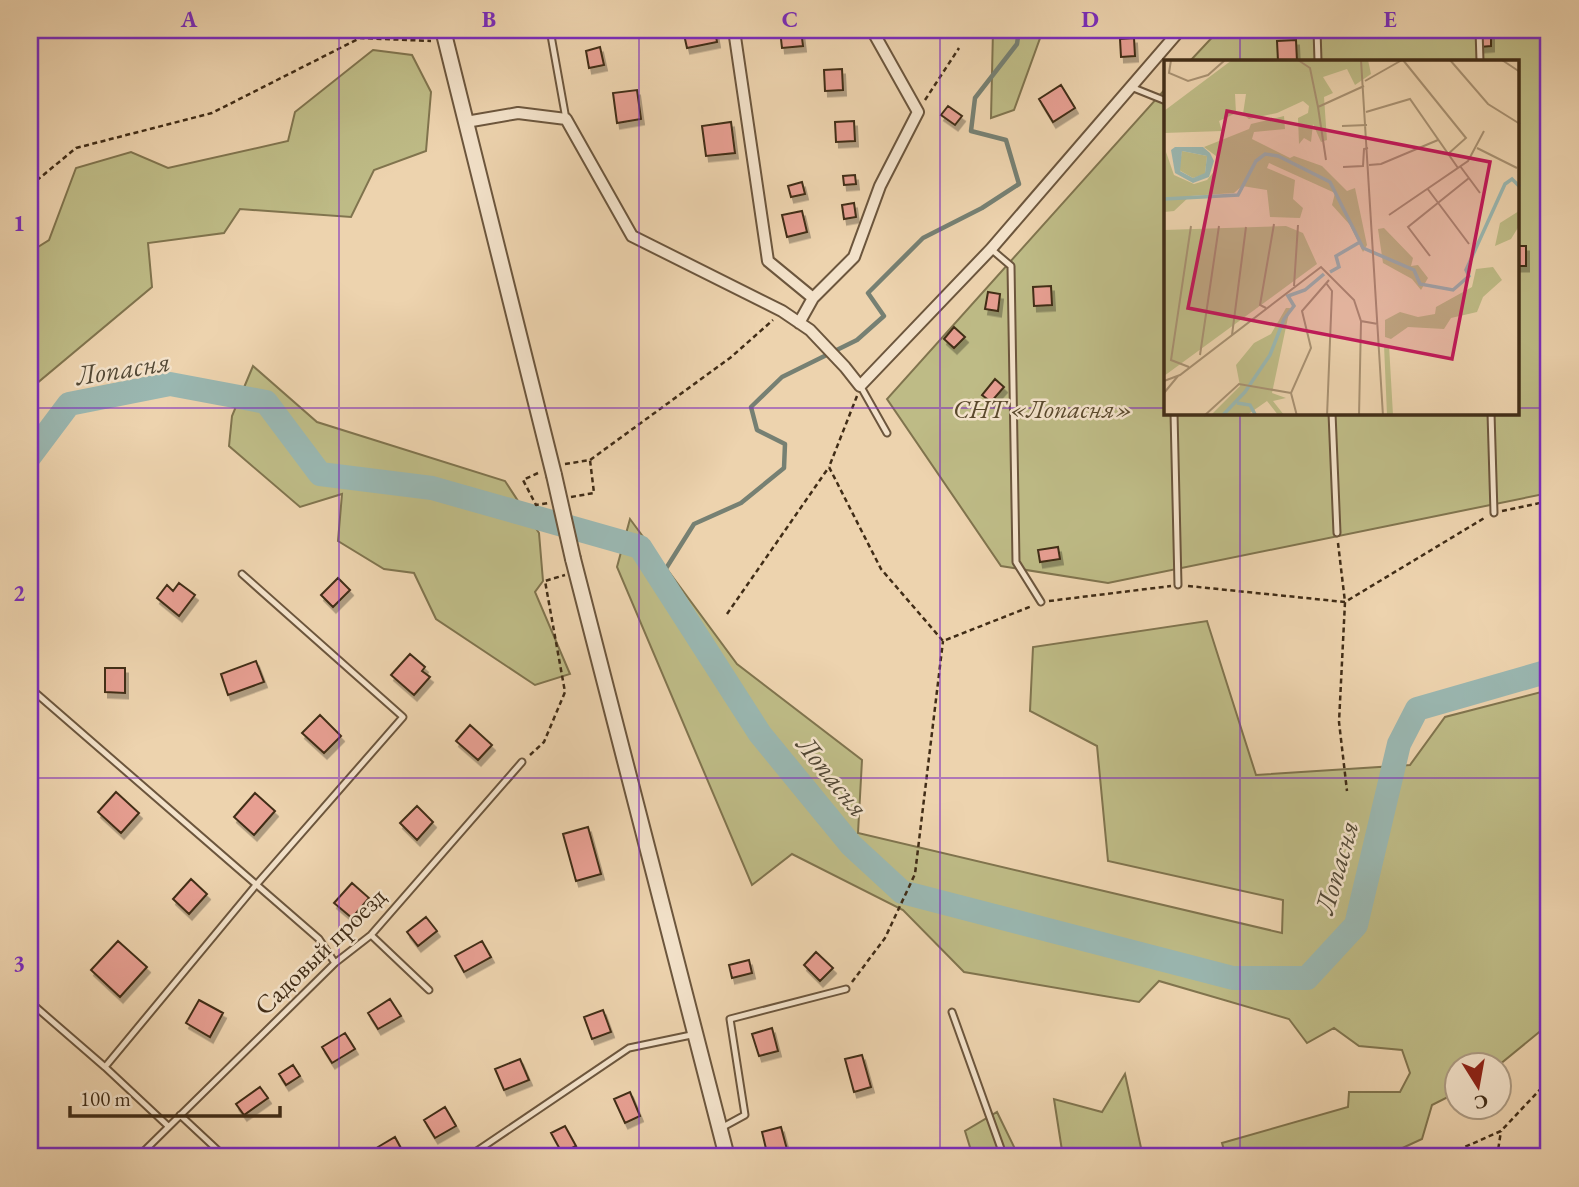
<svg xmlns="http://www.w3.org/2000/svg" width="1579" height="1187" font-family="'EB Garamond',serif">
	<defs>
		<filter id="shadow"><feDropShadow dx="3" dy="5.5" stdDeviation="0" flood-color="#0004"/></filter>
	</defs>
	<rect width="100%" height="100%" fill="#edd3ae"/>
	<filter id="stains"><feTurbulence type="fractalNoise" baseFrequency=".00286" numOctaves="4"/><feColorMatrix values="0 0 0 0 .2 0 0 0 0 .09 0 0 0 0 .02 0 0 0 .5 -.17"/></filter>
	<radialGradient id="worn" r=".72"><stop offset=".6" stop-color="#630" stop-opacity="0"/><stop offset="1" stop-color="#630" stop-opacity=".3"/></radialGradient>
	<path fill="#bebb86" stroke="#80744e" stroke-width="2" d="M993,30H1043L1014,110L991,118Z
		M1219,30H1549V493L1108,583L1001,566L887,399L1166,88V413H1518V61H1190Z
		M373,50L412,55L431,92L426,151L374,170L351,217L240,209L224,233L148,243L152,287L30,389V252L49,240L76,168L131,152L168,168L288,141L295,112Z
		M253,366L317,422L505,481L539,533L543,581L535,592L570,674L535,685L436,619L414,573L384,569L338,541L342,494L300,507L229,446L232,416Z
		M630,519L737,664L862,760L858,833L1282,933L1283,900L1108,861L1097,746L1030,711L1033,647L1207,621L1256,775L1410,765L1445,717L1549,690V1024L1499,1065L1456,1064V1093L1432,1105L1422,1139L1383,1157H1226L1222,1143L1348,1107L1349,1092H1400L1410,1073L1402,1050L1359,1046L1334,1028L1307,1043L1289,1019L1159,981L1139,1002L964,972L903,910L792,854L752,885L617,567Z
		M1125,1074L1143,1157H1063L1054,1099L1102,1112Z
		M997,1112L1019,1157H973L965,1131Z"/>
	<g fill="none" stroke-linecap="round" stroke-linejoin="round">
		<path stroke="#768073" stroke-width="4.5" d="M660,578L694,524L741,503L784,468L785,444L757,430L751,407L782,377L857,340L884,316L868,293L923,238L982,208L1019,184L1006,140L971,131L975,98L1017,44L1019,30"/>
		<path stroke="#9ab7b1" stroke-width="24" d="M30,456L69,404L170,384L266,402L320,474L432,488L640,547L760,734L851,845L902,892L1233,978H1307L1356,925L1399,744L1417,709L1549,671"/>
	</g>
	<path fill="#e79f92" stroke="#412d17" stroke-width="2" filter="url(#shadow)" d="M683,30H715L717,42L687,48Z
		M780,30H801L803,46L782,48Z
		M1479,30H1491V46L1480,47Z
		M1134,38L1135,56L1121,57L1120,39Z
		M1296,40L1297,61H1278L1277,41Z
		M600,47L604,65L589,68L586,51Z
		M842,69L843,90L825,91L824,70Z
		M1061,85L1075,108L1053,122L1039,99Z
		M637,90L641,119L617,123L613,93Z
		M948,106L962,116L955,125L941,115Z
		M854,121L855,141L836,142L835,122Z
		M731,122L735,153L706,156L702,126Z
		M855,175L856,184L844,185L843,176Z
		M802,182L805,194L791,197L788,186Z
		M854,203L856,217L844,219L842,205Z
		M802,211L807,232L787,237L782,215Z
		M1518,246H1526V266H1518Z
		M1051,286L1052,305L1034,306L1033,287Z
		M988,292L1000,294L998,311L985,309Z
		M954,327L965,337L954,348L944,339Z
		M995,379L1004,387L991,402L982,395Z
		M1058,547L1060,559L1040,562L1038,550Z
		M338,578L350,590L333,607L321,595Z
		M179,583L195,595L179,616L157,598L167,585L173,591Z
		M410,654L425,667L422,671L430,677L414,695L391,675Z
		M256,661L264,682L228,695L221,674Z
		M105,668H125V693L105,692Z
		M320,715L341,736L324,753L302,733Z
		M470,725L492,745L478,760L456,741Z
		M116,792L139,813L121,833L98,812Z
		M255,793L275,811L254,835L234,817Z
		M417,806L433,822L417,840L400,823Z
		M588,827L601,874L576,881L563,834Z
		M191,879L207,894L189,914L173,899Z
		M352,883L369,898L352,918L334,903Z
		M426,917L437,931L418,946L407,932Z
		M118,941L147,967L120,997L91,970Z
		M482,941L491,957L464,972L455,956Z
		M816,952L833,968L820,981L804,965Z
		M749,960L752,973L732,978L729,965Z
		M390,999L401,1016L378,1029L368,1013Z
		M199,1000L223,1013L210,1037L186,1023Z
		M603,1010L611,1032L592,1039L584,1017Z
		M772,1028L778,1051L759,1056L752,1034Z
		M345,1033L355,1049L332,1063L322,1047Z
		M862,1055L871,1087L854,1092L845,1059Z
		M520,1059L529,1080L504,1090L495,1069Z
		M293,1065L300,1076L286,1085L279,1074Z
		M260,1087L268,1098L244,1115L236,1104Z
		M630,1092L640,1116L625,1123L614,1099Z
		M445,1107L456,1126L435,1138L424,1120Z
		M565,1126L576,1146L562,1153L551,1133Z
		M781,1127L789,1157H768L762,1132Z
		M395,1137L405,1156L402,1157H384L378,1147Z"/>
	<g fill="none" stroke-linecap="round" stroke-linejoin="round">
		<defs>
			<path id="service" d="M550,30L566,119
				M1317,30L1318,61
				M1479,30L1480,61
				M1131,87L1166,101
				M991,249L1011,266L1016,562L1041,602
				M861,387L887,433
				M1174,413L1178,585
				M1332,413L1337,533
				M1491,413L1494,513
				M30,688L319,939L335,963
				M371,935L429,990
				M30,1002L105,1067L168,1126
				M952,1012L1004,1157
				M105,1067L256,885L403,717L242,574
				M180,1115L225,1157
				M723,1127L745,1115L730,1019L846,989
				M138,1157L335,963L371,935L522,762
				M468,1157L629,1048L696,1034"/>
			<path id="minor" d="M734,30L768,261L813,298
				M466,122L518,113L566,119L632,236L782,311L810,330L845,367L860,386L991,249L1180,30
				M799,323L813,298L854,257L880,186L918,112L872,30"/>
			<path id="tertiary" d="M443,30L554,475
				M573,559L727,1157"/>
		</defs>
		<use href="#service" stroke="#6c563d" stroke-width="9"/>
		<use href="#minor" stroke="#6c563d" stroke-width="14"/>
		<use href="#tertiary" stroke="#6c563d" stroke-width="18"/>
		<path stroke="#412d17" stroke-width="2.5" stroke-dasharray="5 3.5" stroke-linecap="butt" d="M358,30L360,38
			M925,100L959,48
			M30,186L76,148L212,113L360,38L431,41
			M857,396L829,467L881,569L943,641L1032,606
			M565,464L590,460L730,358L773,320
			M538,473L523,480L536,505L548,503
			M571,497L594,493L590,460
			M1502,511L1549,501
			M1338,543L1345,602L1339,722L1347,791
			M1188,586L1345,602L1486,517
			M1049,601L1171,586
			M727,614L829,467
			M530,755L544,742L565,692L545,581L565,575
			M852,982L885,938L915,874L943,641
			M1442,1157L1501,1131L1549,1080
			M1497,1157L1501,1131"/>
		<use href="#service" stroke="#f3e2ca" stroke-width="5"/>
		<use href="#minor" stroke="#f3e2ca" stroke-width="10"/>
		<use href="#tertiary" stroke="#f3e2ca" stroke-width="14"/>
		<defs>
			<path id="tertiary-bridge" d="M554,475L573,559"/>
		</defs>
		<use href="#tertiary-bridge" stroke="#6c563d" stroke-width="18" stroke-linecap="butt"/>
		<use href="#tertiary-bridge" stroke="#f3e2ca" stroke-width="14"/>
	</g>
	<path fill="none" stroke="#7b2cbf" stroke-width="2" stroke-opacity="0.55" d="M339,30V1157M639,30V1157M940,30V1157M1240,30V61M30,408H1166M1518,408H1549M1240,413V1157M30,778H1549"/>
	<g text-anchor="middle" stroke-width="5" stroke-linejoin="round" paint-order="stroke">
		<g font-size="26" font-style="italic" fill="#5a492d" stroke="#f3e2ca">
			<text x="1043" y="418">СНТ «Лопасня»</text>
		</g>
		<g font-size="26" fill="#412d17" stroke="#f3e2ca">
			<text transform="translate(320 951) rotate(-44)" y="9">Садовый проезд</text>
		</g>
		<g font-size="28" font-style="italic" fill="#534936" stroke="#f3e2ca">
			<text transform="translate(123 368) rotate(-9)" y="10">Лопасня</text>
			<text transform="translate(833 776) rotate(51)" y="10">Лопасня</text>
			<text transform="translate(1336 867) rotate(-74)" y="10">Лопасня</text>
		</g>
	</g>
	<g transform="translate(1164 60)">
		<rect width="355" height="355" fill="#edd3ae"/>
		<path d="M68,0H204L207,14L191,25L183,9L159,17L169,33L160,37L163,80L157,82L149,64L147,82L140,78L135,84L134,58L144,53L145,46L139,41L113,53L85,59L79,54L82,34H71L72,53L55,61L58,71L0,73V51ZM120,56L121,69L90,72L88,79L126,98L130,96L158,106L183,131L191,128L203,185L199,192L186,165L168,145L171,133L105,103L103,108L131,120L129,139L139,148L136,158L106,157L103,130L78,126L70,133L26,136L10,151L0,152L2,92L10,115L30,124L43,120L52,109V96L40,87L85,69L87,64ZM18,91L43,96L41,114L29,118L15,110ZM355,151V166L347,179L331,186L336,163ZM122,166L139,173L153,204L0,316V170ZM220,168L249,198L247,206L254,205L264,218L257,230L248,219L219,203L214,169ZM329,207L338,220L319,237L313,252L287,258L280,269L244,267L227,279L221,277V260L236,252L254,257L271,254L272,247L308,227L312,209ZM122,248H126L108,333L122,338L109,341L120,355H114L103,341L83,355L46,356L76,326L72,305L90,283L107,274ZM220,285H225L229,355H223Z" fill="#bebb86"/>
		<path d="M11,87H39L46,93L50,101L45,117L29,123L11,113L7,90ZM18,91L43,96L41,113L29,118L16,111Z" fill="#9ab7b1" fill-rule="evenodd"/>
		<path fill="none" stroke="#9ab7b1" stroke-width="3.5" d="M0,139L74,135L92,101L101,94L114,96L166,122L199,188L250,210L256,224L289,230L305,216L302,210L341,124L348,119L356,127M166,212L175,207L172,196L196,182M73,343L86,345L92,356M58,356L81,332L106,295L120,259L130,246L124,236L141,230L160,214"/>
		<path fill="none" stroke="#a89172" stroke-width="2" d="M7,0L5,13L24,21L44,15L61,0M134,0L146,8L154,47L200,26M197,0L219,356M239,0L302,78L284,94M286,0L324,44L356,64M338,0L356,12M201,21L238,0M154,47L162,100M202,52L246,39L294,108M178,66L203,65M313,88L353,108M205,105L217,104L274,80M296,106L316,133M179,107L199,106L200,89L204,88M263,128L305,184M225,155L304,101L320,71M266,196L244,167L305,118M162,223L168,231L163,356M130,226L134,165M102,248L96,245L110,164M68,275L82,167M36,295L55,166M25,307L7,300L27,166M0,321L16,315L157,207L190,240L197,261L214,264M0,333L14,316M40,356L75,324L127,333M133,356L127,333L147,288L138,251L165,220M195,356L197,261"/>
		<path fill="#c2185b" fill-opacity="0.15" stroke="#c2185b" stroke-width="3.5" d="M63,51L326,102L288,299L24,248Z"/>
		<rect width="355" height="355" fill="none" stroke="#412d17" stroke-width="3.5"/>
	</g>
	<rect width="1579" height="1187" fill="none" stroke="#edd3ae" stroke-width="77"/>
	<g transform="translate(1478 1086) rotate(169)"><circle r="33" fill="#f3e2ca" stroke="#ac9a82" stroke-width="2"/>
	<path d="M0-5L12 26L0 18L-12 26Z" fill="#8f2418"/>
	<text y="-10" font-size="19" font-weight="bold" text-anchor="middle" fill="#412d17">С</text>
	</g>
	<path d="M70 1106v10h210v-10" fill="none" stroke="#412d17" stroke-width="3.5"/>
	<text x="80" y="1106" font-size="21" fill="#412d17" stroke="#f3e2ca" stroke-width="5" paint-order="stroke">100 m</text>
	<rect x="38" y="38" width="1502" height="1110" fill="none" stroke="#7b2cbf" stroke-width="2.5"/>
	<g font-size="23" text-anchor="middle" font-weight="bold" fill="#7b2cbf">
		<text x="189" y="27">A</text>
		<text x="489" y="27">B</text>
		<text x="790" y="27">C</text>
		<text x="1090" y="27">D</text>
		<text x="1390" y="27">E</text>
		<text x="19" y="231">1</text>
		<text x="19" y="601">2</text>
		<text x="19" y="971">3</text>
	</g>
	<rect width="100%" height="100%" filter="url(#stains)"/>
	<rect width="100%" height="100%" fill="url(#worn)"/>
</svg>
